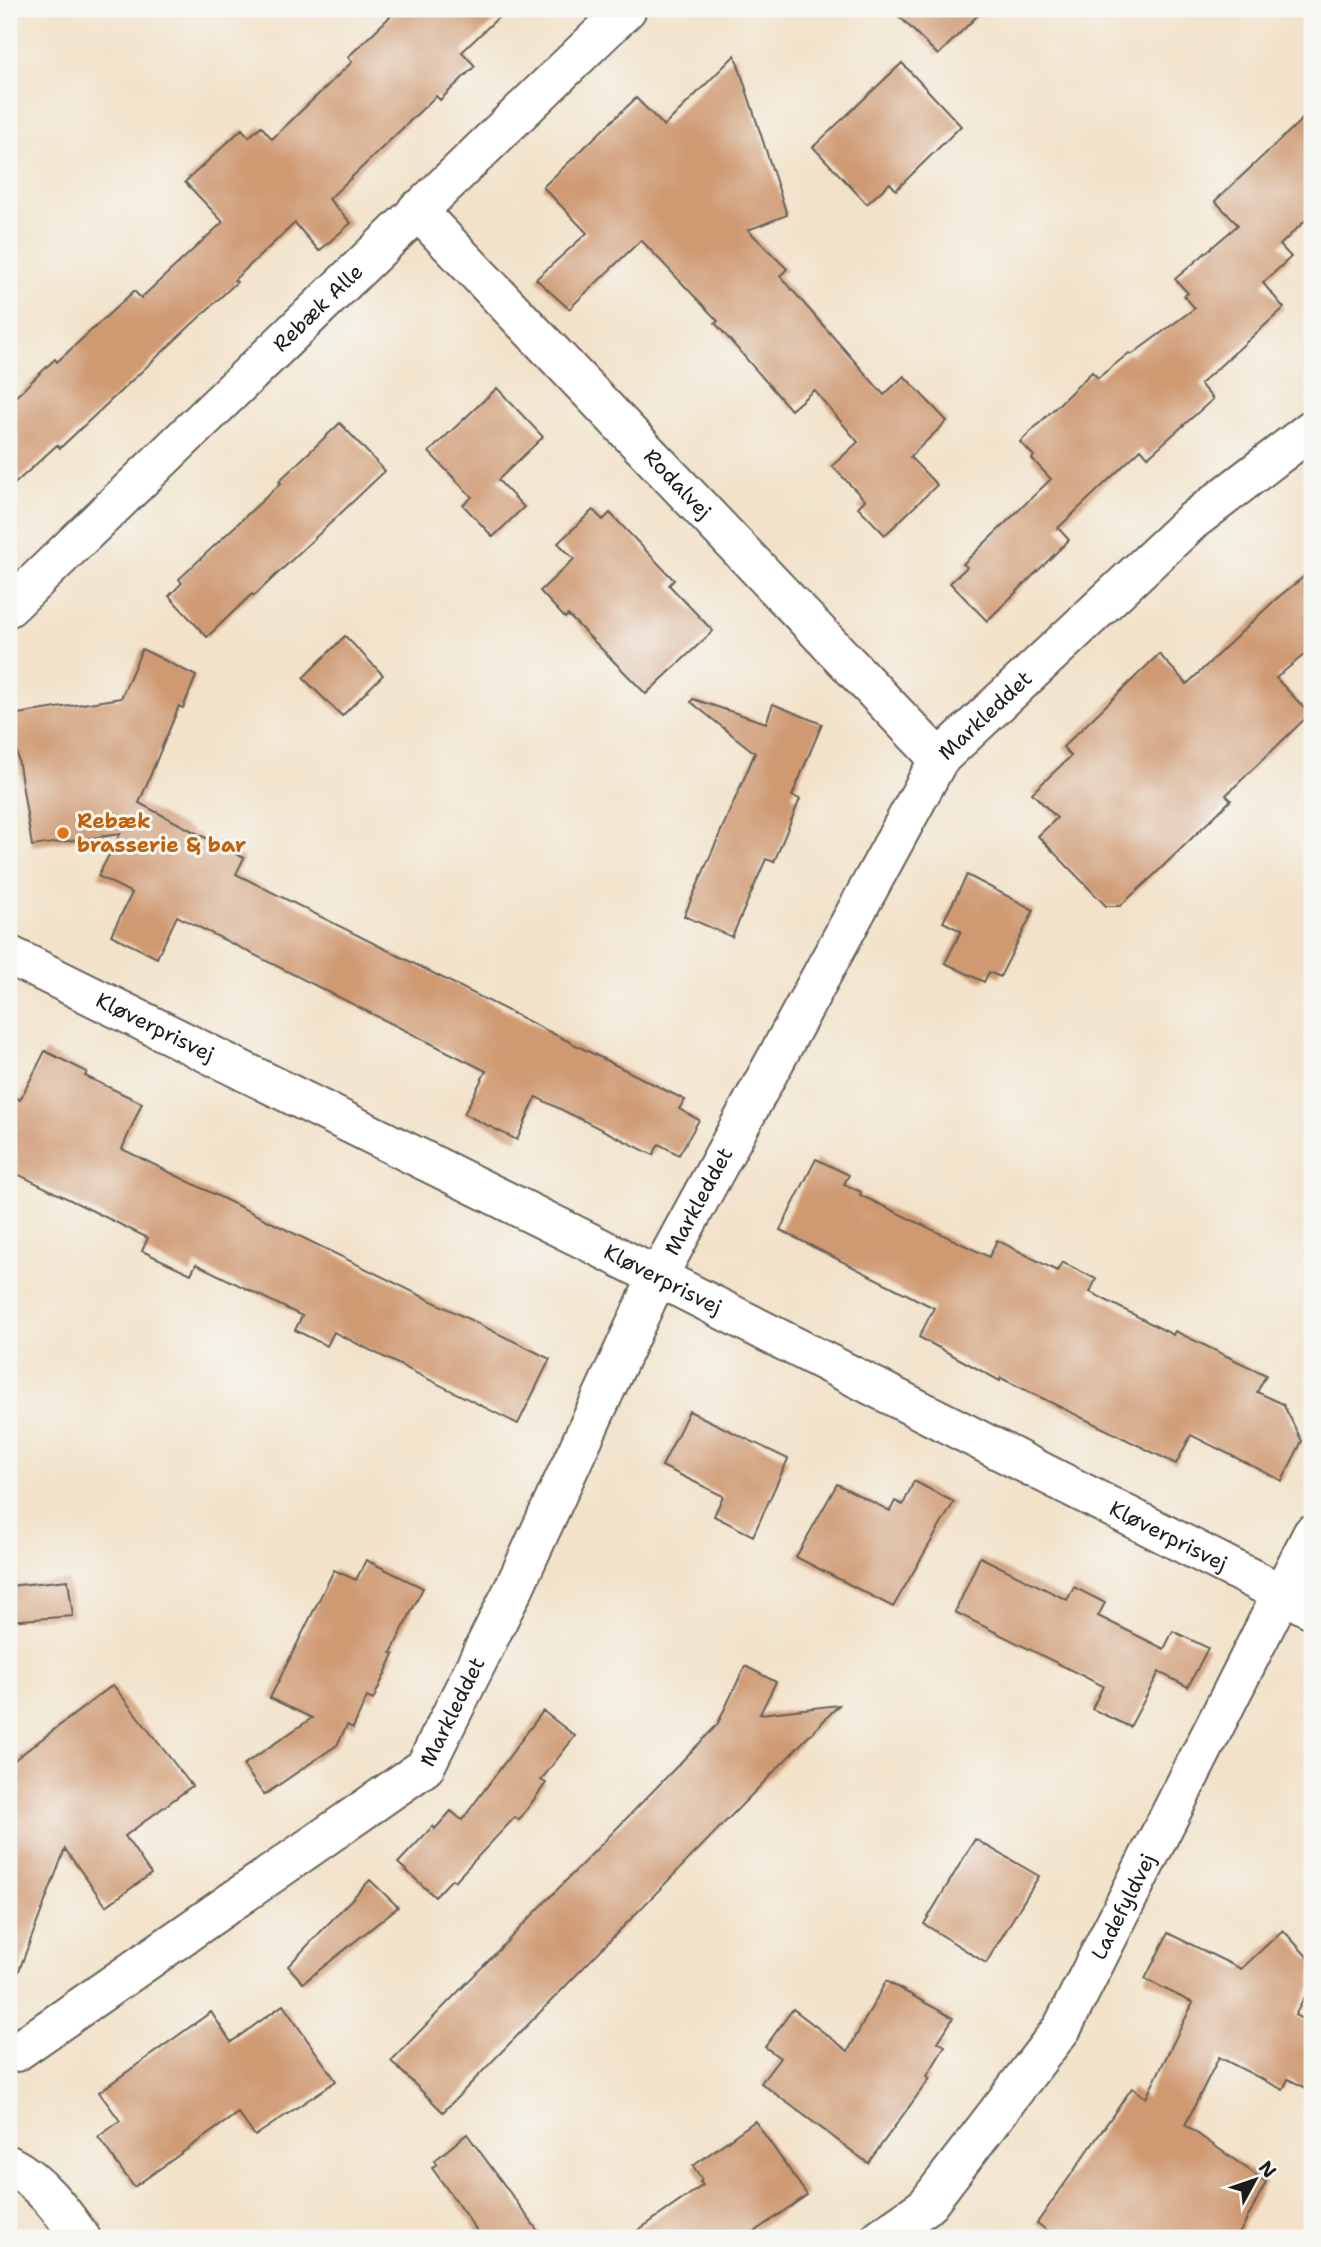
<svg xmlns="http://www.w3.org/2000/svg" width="1321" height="2247" font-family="'Shantell Sans',sans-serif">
	<rect width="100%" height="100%" fill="#f6f6f2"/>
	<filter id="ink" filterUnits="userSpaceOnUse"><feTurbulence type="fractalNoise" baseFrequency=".0143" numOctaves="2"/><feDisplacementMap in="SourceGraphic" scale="14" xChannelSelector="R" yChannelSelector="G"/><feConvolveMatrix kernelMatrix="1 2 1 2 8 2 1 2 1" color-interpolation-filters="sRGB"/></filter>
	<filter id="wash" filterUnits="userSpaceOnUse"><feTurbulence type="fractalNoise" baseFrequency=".00686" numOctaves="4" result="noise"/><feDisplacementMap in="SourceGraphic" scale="28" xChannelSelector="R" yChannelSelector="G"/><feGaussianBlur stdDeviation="1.57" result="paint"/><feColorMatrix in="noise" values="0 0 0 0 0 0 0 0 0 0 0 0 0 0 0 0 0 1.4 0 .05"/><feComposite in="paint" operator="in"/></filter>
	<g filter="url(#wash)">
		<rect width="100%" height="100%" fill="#f2e2c9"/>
		<g id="blocks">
			<path fill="#cf9a72" d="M398,9H507L462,52L475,66L440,100L436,96L329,199L351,223L319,251L295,223L234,280L237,282L60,448L57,445L9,489V403L55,359L57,362L134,291L141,298L223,222L185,182L242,129L249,137L261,126L272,139L352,62L348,57Z
				M892,9H984L938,55Z
				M735,55L787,215L748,230L787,269L780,276L884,395L904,376L947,421L910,457L937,485L885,535L858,507L865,500L832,466L858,442L814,390L791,410L715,323L718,321L641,240L569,309L536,279L587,233L543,187L636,98L664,126Z
				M902,63L961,126L896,190L890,183L867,204L813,147Z
				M1312,110V214L1280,245L1291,257L1263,283L1284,308L1200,384L1213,399L1148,457L1141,449L1058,528L1069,540L987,621L950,583L967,567L963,564L1051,479L1032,459L1034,456L1020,442L1092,372L1098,378L1129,353L1131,355L1195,308L1184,296L1188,293L1175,279L1238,225L1215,201Z
				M497,388L543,437L498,480L524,507L493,537L463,505L472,497L429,452Z
				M340,423L385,471L254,596L252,594L207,637L169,596L182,583L179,579L281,483L279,481Z
				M593,510L603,520L610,513L674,580L669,585L713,631L646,694L568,615L565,618L540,591L574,559L558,543Z
				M1312,570V648L1276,678L1310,714L1226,795L1231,800L1152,877L1120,906H1106L1038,836L1057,818L1032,793L1071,756L1063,747L1159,654L1187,684L1276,599Z
				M345,636L383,675L342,716L303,678Z
				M142,649L196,676L183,708L179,706L139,803L244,858L236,874L685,1100L679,1109L699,1120L679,1155L659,1144L653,1155L536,1097L517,1140L464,1114L486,1071L177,916L157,958L111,935L132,893L98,876L120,834L32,846L11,715L121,698Z
				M693,699L766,723L773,704L822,724L792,796L800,799L774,862L766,859L732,937L684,916L755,753L691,702Z
				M967,875L1034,910L1000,977L989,972L984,982L945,963L961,931L943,922Z
				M45,1051L87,1072L85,1076L142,1103L122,1149L550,1359L518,1424L334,1332L327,1346L295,1330L302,1316L196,1264L191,1274L142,1251L148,1238L9,1170V1094L20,1100Z
				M816,1159L849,1175L844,1184L861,1192L860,1195L989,1257L997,1240L1057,1271L1062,1262L1096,1279L1090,1292L1173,1335L1175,1331L1266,1375L1257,1392L1283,1404L1302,1441L1282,1481L1191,1435L1176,1464L1001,1378L1000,1381L919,1337L934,1308L780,1230Z
				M689,1411L788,1459L753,1536L714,1516L723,1496L662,1466Z
				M914,1481L954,1502L893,1607L796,1557L837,1484L890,1511L895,1501L903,1505Z
				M980,1557L1067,1600L1074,1587L1105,1603L1098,1616L1164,1649L1173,1631L1208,1648L1188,1687L1159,1672L1130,1727L1092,1709L1103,1686L955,1612Z
				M366,1560L423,1588L391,1653L394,1654L373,1700L367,1697L353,1728L347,1725L337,1745L264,1795L243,1765L312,1718L270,1698L334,1570L356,1580Z
				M68,1580L73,1616L9,1621V1586Z
				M745,1666L776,1682L760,1714L839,1705L443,2112L391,2061L717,1725Z
				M113,1685L192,1786L125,1836L151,1874L106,1906L65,1849L12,1989L9,1988V1764Z
				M543,1711L575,1736L541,1780L546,1783L519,1820L515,1817L455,1881L452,1879L435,1897L398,1863L433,1826L435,1829L451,1811L462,1820Z
				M975,1839L1039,1876L986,1963L924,1924Z
				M370,1880L398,1907L303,1983L288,1966Z
				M1283,1930L1312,1962V1985L1295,2015L1312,2024V2091L1288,2079L1283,2090L1219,2057L1185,2125L1266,2182L1237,2238H1057L1037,2223L1132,2088L1146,2098L1193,2003L1145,1979L1168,1933L1241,1969Z
				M886,1981L953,2018L938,2042L945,2046L927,2076L930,2078L868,2163L761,2083L780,2058L765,2047L793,2009L848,2051Z
				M283,2005L336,2081L255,2136L238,2113L134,2187L98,2137L120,2121L99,2092L211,2012L231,2042Z
				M755,2121L807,2195L745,2238H627L703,2185L700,2182L702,2180L693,2166Z
				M467,2134L543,2238H482L432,2168L437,2164L434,2161Z"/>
		</g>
	</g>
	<g filter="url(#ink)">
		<use href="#blocks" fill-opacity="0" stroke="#676159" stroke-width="2"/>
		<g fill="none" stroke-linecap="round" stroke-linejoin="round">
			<defs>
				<g id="minor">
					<path id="s1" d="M417,210L939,759"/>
					<path id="s2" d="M9,607L627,9"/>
					<path id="s3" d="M16,2052L425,1767L514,1588L657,1278L939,759L1191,522L1312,429"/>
					<path d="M9,2165C39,2180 62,2211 81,2238"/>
					<path id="s4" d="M880,2238L926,2206L1062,2028L1312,1534"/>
				</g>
				<g id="tertiary">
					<path id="s5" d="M9,955L587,1241L1312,1609"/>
				</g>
			</defs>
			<use href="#minor" stroke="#676159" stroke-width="42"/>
			<use href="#tertiary" stroke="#676159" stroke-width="42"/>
			<use href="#minor" stroke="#fff" stroke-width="38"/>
			<use href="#tertiary" stroke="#fff" stroke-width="38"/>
		</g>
	</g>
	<circle fill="#e8710a" stroke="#f6f6f2" stroke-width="2.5" cx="63" cy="833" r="7"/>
	<g text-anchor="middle" stroke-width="6" stroke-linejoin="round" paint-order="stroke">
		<g font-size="21" fill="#1c1c1c" stroke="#f6f6f2">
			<text dy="7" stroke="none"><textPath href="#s2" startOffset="430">Rebæk Alle</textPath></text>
			<text dy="7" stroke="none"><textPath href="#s1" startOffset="378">Rodalvej</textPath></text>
			<text dy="7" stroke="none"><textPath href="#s3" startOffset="1694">Markleddet</textPath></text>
			<text dy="7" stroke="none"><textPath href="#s5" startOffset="163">Kløverprisvej</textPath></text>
			<text dy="7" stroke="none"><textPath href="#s3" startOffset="1127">Markleddet</textPath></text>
			<text dy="7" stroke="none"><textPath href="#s5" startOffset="730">Kløverprisvej</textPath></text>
			<text dy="7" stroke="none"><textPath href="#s5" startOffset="1297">Kløverprisvej</textPath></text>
			<text dy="7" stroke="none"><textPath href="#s3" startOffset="560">Markleddet</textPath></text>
			<text dy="7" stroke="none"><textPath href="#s4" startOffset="416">Ladefyldvej</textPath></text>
		</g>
		<g font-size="21" font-weight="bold" fill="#c56008" stroke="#f6f6f2" text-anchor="start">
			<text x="77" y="828">Rebæk<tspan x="77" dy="24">brasserie &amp; bar</tspan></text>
		</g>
	</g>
	<rect width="1321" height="2247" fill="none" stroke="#f6f6f2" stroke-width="35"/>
	<g transform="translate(1255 2180) rotate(50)" stroke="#f6f6f2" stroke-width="5" paint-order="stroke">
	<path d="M0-5L12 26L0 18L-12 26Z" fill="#1c1c1c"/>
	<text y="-10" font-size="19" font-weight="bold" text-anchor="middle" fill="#1c1c1c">N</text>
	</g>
</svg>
